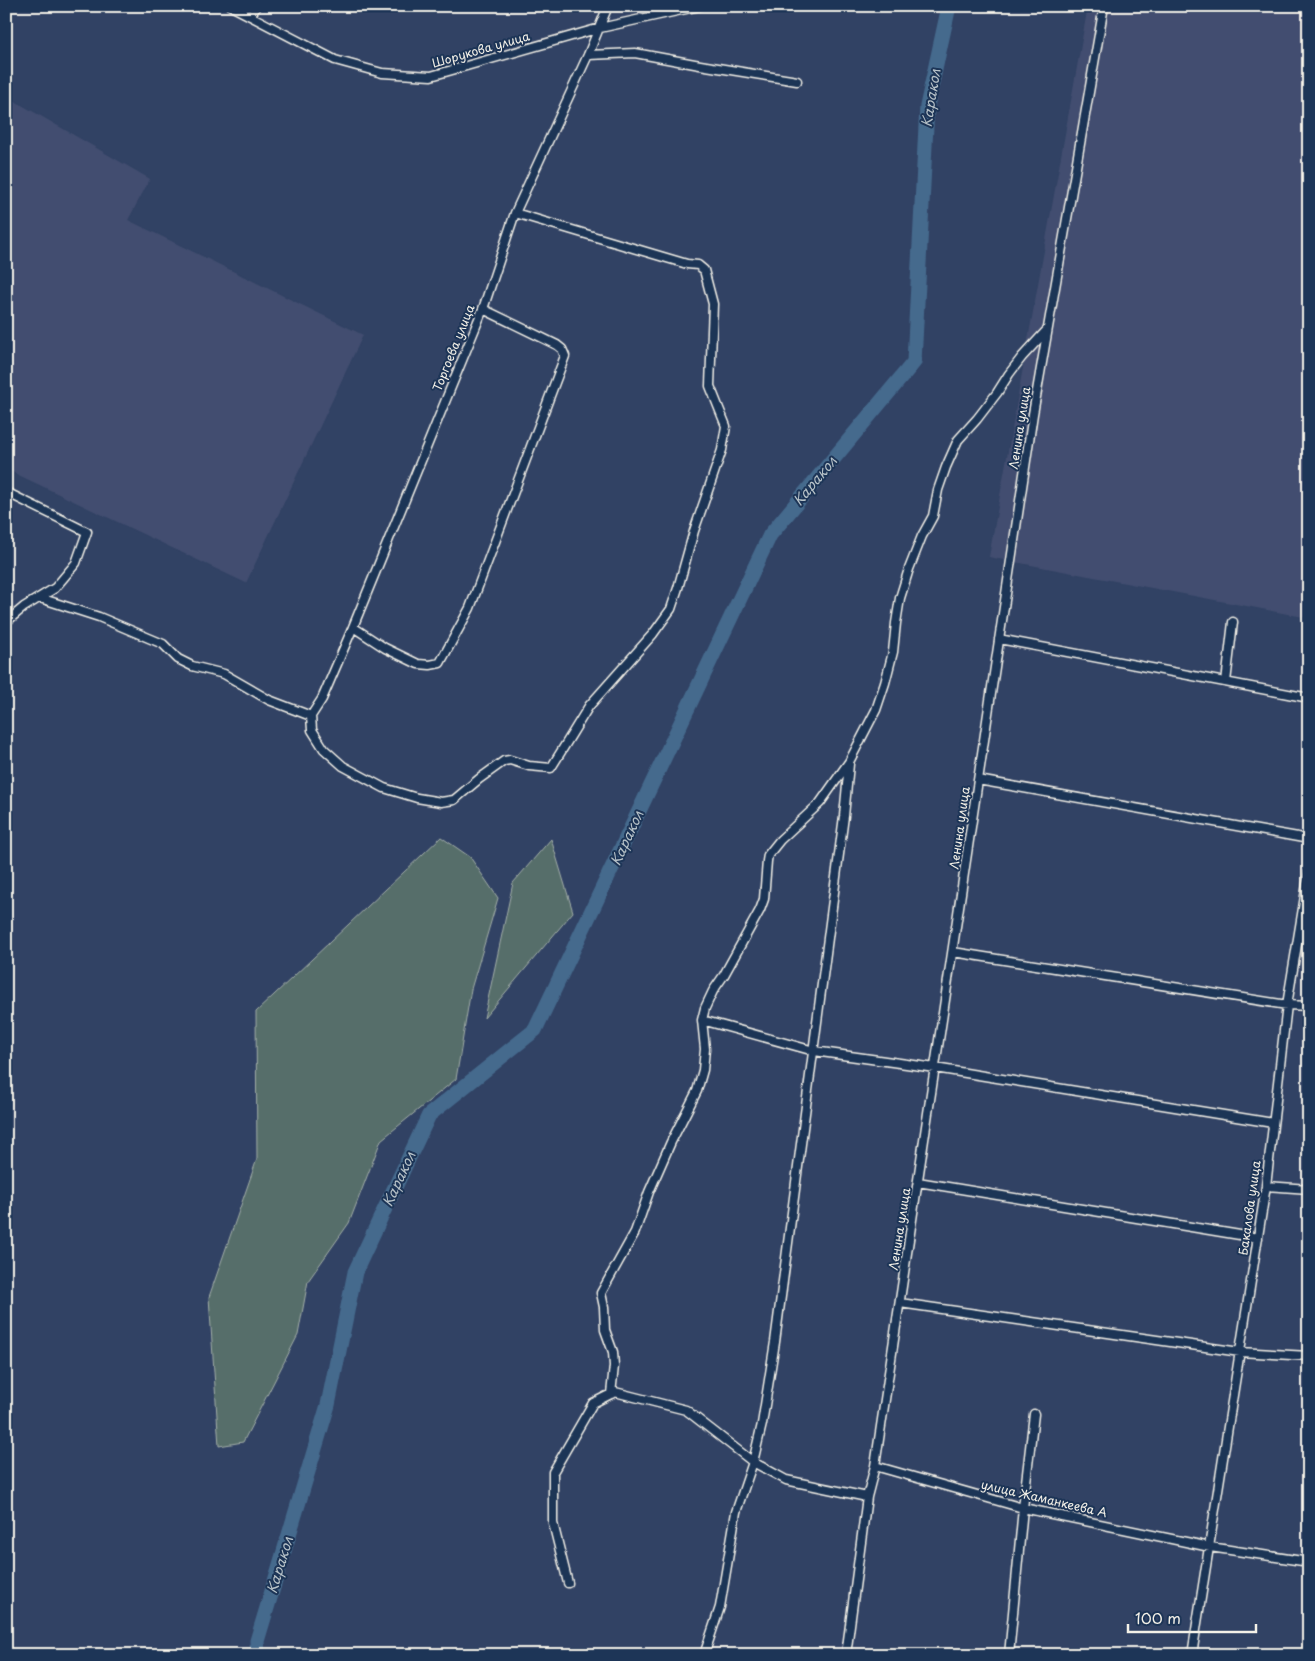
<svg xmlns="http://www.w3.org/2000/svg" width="1315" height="1661" font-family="'Playpen Sans',sans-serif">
	<rect width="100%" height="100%" fill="#314264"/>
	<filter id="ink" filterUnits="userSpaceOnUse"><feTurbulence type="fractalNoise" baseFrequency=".02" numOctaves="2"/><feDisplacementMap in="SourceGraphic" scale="10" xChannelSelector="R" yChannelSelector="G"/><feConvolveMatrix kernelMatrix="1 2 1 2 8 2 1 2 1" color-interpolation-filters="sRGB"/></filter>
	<g filter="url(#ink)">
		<path fill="#434e70" d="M1088,6H1309V618L989,557Z
			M6,96L150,179L128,220L363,335L246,583L6,469Z"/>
		<path fill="#566e6a" stroke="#a5b0a9" d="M441,837L470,857L498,898L471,989L456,1079L381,1140L349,1223L308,1281L298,1335L243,1442L219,1446L209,1297L257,1159L256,1012Z
			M551,839L573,912L484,1018L513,883Z"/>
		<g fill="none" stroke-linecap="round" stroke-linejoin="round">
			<path stroke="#456a8d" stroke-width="15" d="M258,1655L257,1641L328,1405L355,1272L429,1115L535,1030L770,535L914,362L927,106L949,6"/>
			<defs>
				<path id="street" d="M231,6L335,60L382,73L431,76L600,28L700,6
					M251,16L256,6
					M588,55L635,53L700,65L797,81
					M515,213L687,264L698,265L704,270L713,304L710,386L726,426L722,450L694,531L678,588L671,609L653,634L589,706L551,768L529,766L510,760L504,761L479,779L454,800L441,802L417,798L384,788L343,766L324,749L312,730L311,716L322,699L353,627L483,309L515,213L588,55L608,6
					M6,492L87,532L76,563L55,588L24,607L6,622
					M40,598L99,617L163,644L178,659L192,666L224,674L269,700L311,716
					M353,627L385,648L418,664L430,665L440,663L470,608L565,356L562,349L557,345L483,309
					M999,639L1309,698
					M1226,682L1233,622
					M978,780L1309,839
					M953,952L1287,1005L1309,1006
					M702,1020L814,1051L935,1068L1273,1123
					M918,1182L1258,1238
					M1266,1186L1309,1189
					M900,1303L1240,1352L1309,1356
					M611,1394L614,1366L613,1352L605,1330L604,1307L601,1293L635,1232L649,1192L671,1142L697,1091L703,1070L705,1049L702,1020L705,1008L713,991L724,975L760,910L764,899L767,861L768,855L780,840L820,803L849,762L876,710L885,683L893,652L896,623L900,598L909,569L922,536L933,516L938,490L946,467L958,440L977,419L997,393L1009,374L1022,357L1047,330
					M875,1466L1023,1508L1210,1547L1309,1562
					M568,1583L553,1523V1472L593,1403L615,1392L686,1410L753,1462L786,1480L867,1497
					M704,1655L720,1607L736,1512L753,1462L762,1424L775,1342L844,816L849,764
					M846,1655L867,1497L875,1466L1033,414L1104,6
					M1009,1655L1023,1508L1034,1414
					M1192,1655L1266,1186L1287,1005L1309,872"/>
			</defs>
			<use href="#street" stroke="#f4f1e8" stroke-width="11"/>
			<use href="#street" stroke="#1d3557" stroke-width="8"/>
		</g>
	</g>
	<g text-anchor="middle" stroke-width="4" stroke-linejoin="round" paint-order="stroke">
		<g font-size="12" fill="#f4f1e8" stroke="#1d3557">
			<text transform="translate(481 50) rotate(-16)" y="4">Шорукова улица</text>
			<text transform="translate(454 348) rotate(-68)" y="4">Торгоева улица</text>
			<text transform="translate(1020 428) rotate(-81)" y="4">Ленина улица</text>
			<text transform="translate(960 828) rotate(-82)" y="4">Ленина улица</text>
			<text transform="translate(1250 1208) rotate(-82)" y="4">Бакалова улица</text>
			<text transform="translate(900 1229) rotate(-81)" y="4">Ленина улица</text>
			<text transform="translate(1044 1499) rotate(13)" y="4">улица Жаманкеева А</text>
		</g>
		<g font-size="14" font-style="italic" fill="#b7c2c8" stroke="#1d3557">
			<text transform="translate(931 98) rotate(-81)" y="5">Каракол</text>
			<text transform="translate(815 481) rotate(-50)" y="5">Каракол</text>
			<text transform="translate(627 838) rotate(-65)" y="5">Каракол</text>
			<text transform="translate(399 1179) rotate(-65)" y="5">Каракол</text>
			<text transform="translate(280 1565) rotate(-73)" y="5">Каракол</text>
		</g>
	</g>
	<rect width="1315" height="1661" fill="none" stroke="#1d3557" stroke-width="25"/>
	<rect x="12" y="12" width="1290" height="1636" fill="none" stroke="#f4f1e8" stroke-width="2" filter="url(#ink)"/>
	<path d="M1128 1624v8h128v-8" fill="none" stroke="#f4f1e8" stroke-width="2.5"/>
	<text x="1135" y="1624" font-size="15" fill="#f4f1e8" stroke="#1d3557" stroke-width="4" paint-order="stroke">100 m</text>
</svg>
